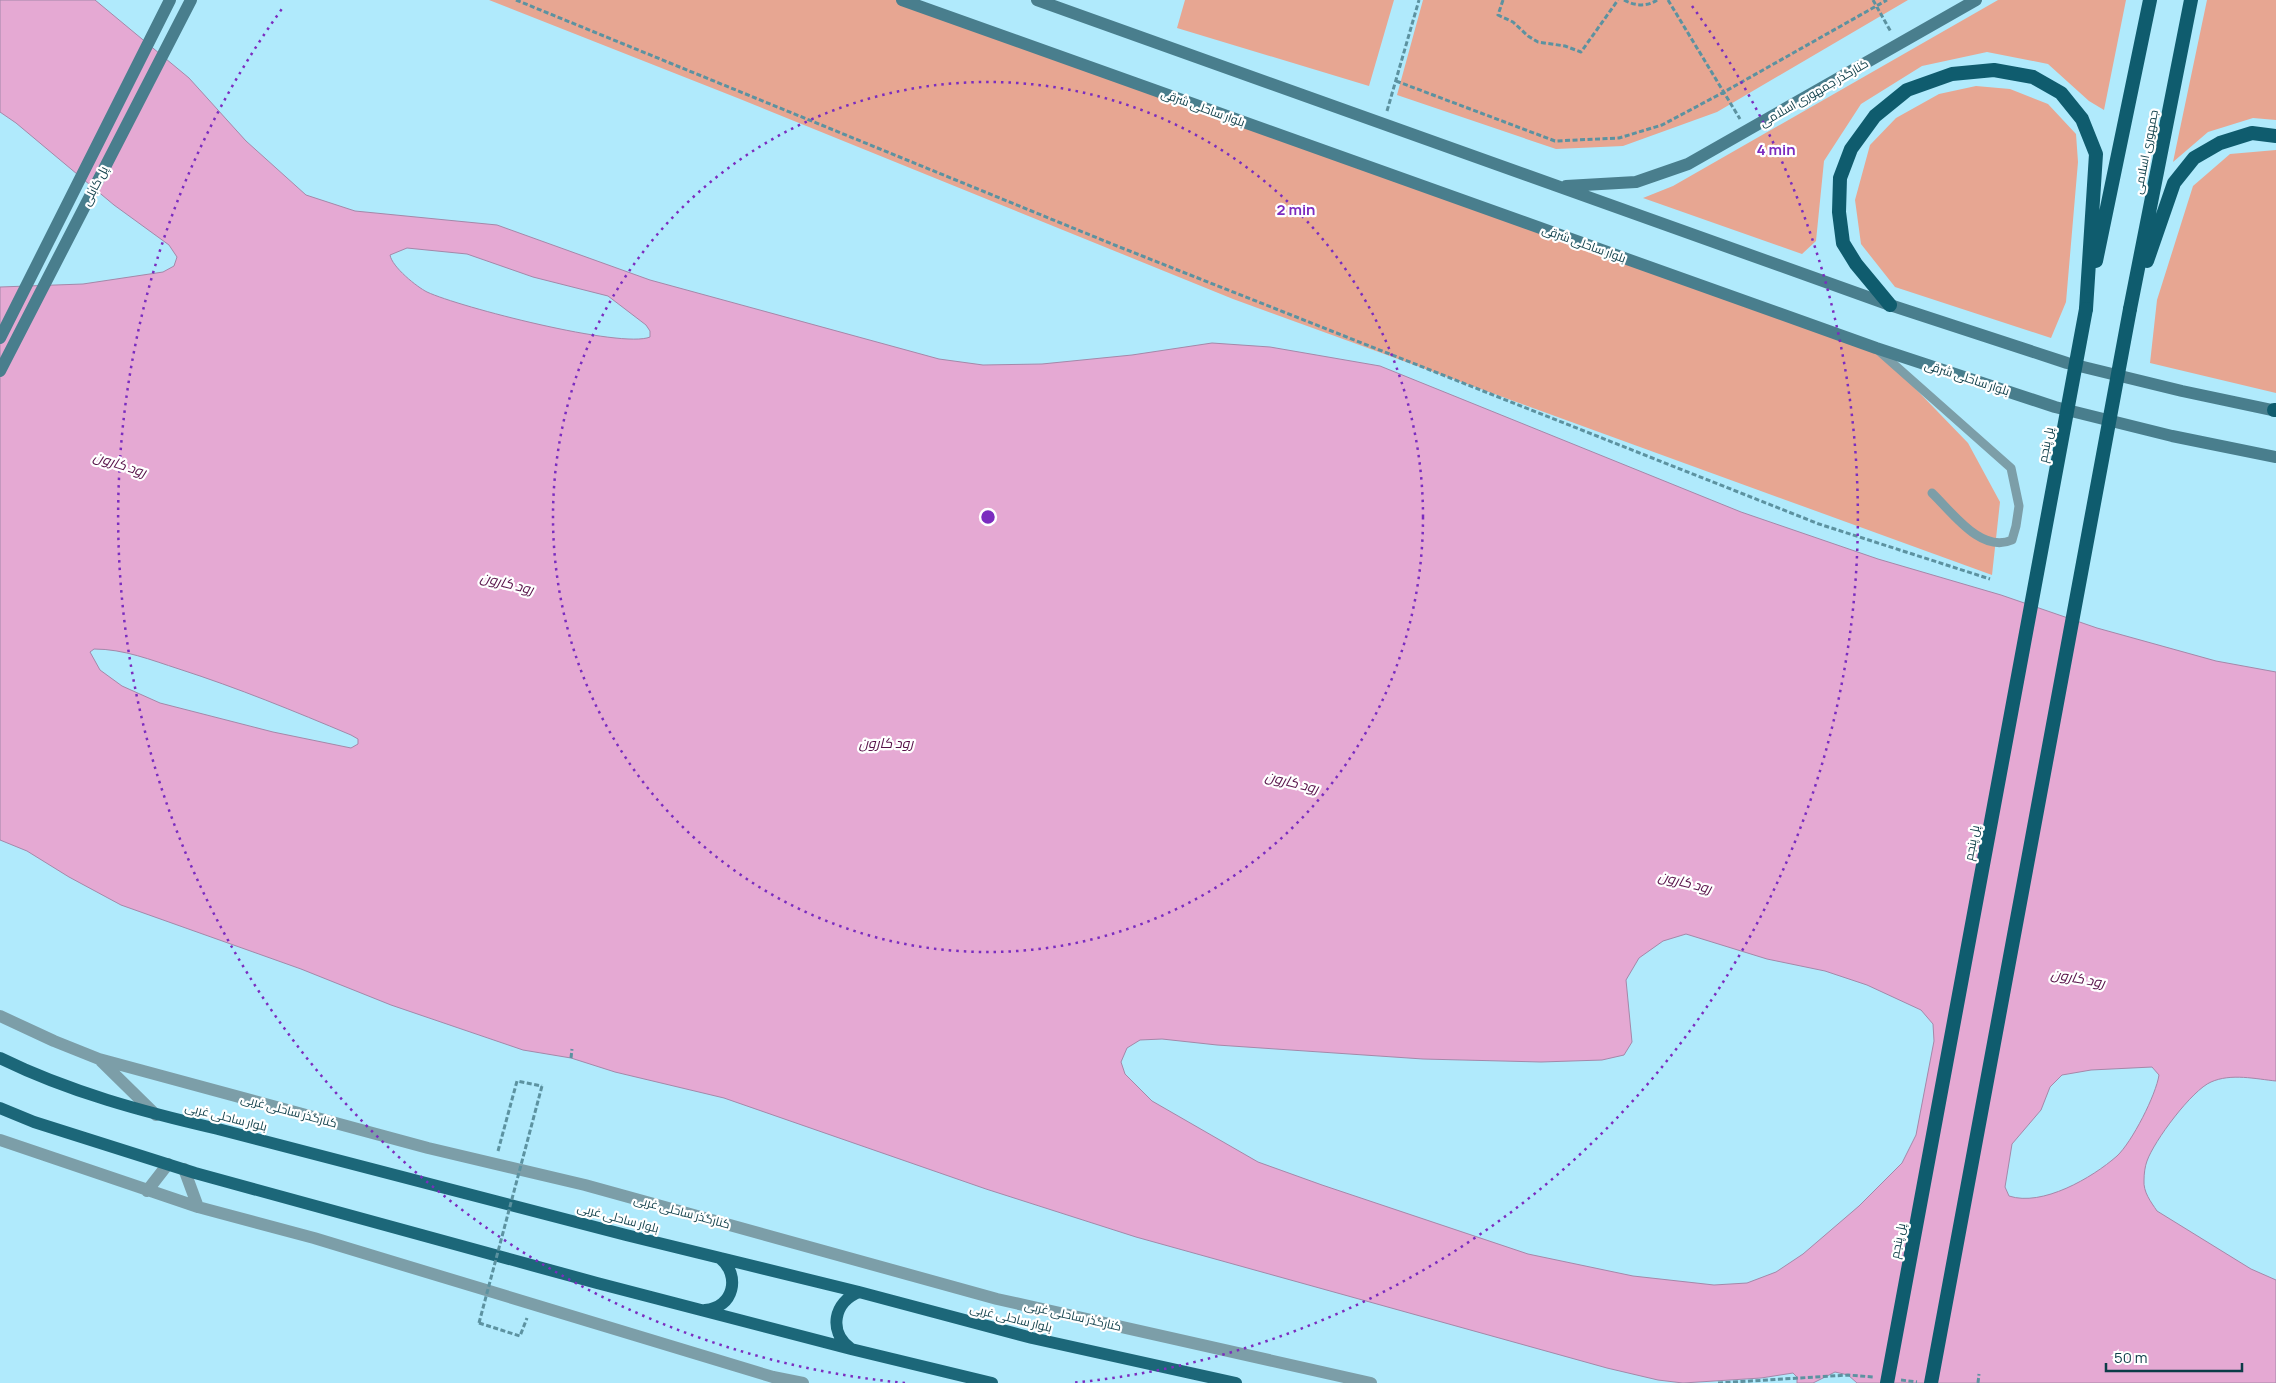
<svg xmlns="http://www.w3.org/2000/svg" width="2276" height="1383" font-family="Manrope,Cairo,sans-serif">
	<rect width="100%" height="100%" fill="#b0eafc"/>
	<path fill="#e7a692" d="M489,0H906L1876,348L1968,443L2000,502L1992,575L1233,299L740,99Z
		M1185,0H1394L1369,86L1177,28Z
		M1423,0H1908L1717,112L1623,146L1556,149L1397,95Z
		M1998,0H2126L2104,110L2089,101L2048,64L1987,52L1922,66L1861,104L1824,161L1816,241L1802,254L1643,198L1673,186Z
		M2207,0H2276V120L2253,118L2208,132L2173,162Z
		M1976,86L2010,89L2048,104L2076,134L2078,162L2066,302L2051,338L1895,287L1861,244L1855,200L1870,145L1896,118L1939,94Z
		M2276,150V393L2150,363L2157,300L2193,186L2230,154Z"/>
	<path fill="#e5a9d3" stroke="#a488a9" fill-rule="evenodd" d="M0,0H95L189,78L246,141L306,195L355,211L497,225L650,280L939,359L983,365L1042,364L1132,355L1212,343L1270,347L1380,366L1741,512L1878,559L2001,595L2097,628L2216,661L2276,672V1081C2256,1079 2231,1073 2211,1082C2192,1090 2154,1141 2147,1161C2145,1166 2144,1174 2144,1180C2143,1192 2151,1202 2157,1211L2251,1269L2276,1280V1383H1857L1848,1375L1835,1372L1813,1383H1797V1377L1793,1373L1761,1378L1683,1383L1658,1380L1607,1368L1136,1237L986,1189L724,1098L615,1072L571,1058L523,1050L391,1005L301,969L121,905L69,877L27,851L0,840V287L83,284L163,272L174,266L177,257L169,245L114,205L16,123L0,112ZM407,248L467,254L533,277L608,296L646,325L650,331V337C622,349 459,307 427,292C417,287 392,267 390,255ZM94,649C124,649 151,660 179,669C238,688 294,711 351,735L358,739V744L351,748L273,732L160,703L122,686L100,670L90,652ZM1686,934L1767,959L1825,971L1867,985L1921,1010L1933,1024L1934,1041L1916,1135L1902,1163L1859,1206L1803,1254L1776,1272L1747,1283L1714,1285L1633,1276L1528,1254L1322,1185L1258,1162L1152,1101L1125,1074L1121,1062L1127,1048L1140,1040L1162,1039L1217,1045L1423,1059L1541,1062L1602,1060L1624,1055L1632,1042L1626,980L1639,958L1663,941ZM2152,1067L2159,1075C2156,1095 2132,1142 2117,1156C2092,1178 2042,1207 2009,1196L2005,1187L2012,1144L2041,1110L2050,1087L2062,1075L2091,1070Z"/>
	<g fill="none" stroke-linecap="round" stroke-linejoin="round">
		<path stroke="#5c92a0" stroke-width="3" stroke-dasharray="5 2.5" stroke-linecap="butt" d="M516,0L1117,246L1819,524L1990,579
			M1503,0L1498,15L1513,22L1528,36L1538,42L1565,46L1581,52L1618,0
			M1624,0C1635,6 1647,7 1657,0
			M1668,0L1740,119
			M1873,0L1891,32
			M1396,81L1555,141L1619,138L1662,125L1724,92L1887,0
			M1387,111L1419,0
			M571,1058L572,1049
			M498,1151L517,1081L542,1086
			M479,1323L520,1336L527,1318
			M1901,1380L1917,1382
			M1718,1383L1848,1375L1873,1377
			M1978,1383L1979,1374"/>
		<path stroke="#7c9ea8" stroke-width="9" d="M1879,351L2011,468L2019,506L2016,526L2012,540C1981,554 1952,512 1932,493"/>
		<path stroke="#7c9ea8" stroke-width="12" d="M0,1016L54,1041L99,1059L428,1148L585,1185L997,1299L1371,1383
			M101,1061L156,1115
			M0,1140L198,1207L314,1238L773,1377L803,1383
			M184,1169L198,1207
			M147,1191L168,1164"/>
		<path stroke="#497e8d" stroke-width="12" d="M902,0L1876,348L2055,407L2172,436L2276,457
			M1037,0L1890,305L2067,363L2182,391L2276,411
			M1566,186L1636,182L1688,164L1976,0
			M0,338L170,0
			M0,371L191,0"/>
		<path stroke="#1c6779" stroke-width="12" d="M0,1058C69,1092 144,1112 218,1129L626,1235L859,1292L1032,1338L1236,1383
			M0,1108L34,1122L195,1173L597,1283L851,1349L992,1383
			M705,1310C734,1308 741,1275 720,1258
			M850,1348C828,1331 834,1302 859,1292"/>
		<path stroke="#0f5c6e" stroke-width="14" d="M2096,261L2150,0
			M2147,261L2174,183L2194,158L2220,143L2252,133L2276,136
			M1890,305L1856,264L1843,243L1839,212L1840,178L1851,149L1875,116L1907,90L1952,74L1994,70L2033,77L2061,93L2082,119L2096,154L2086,309
			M2130,309L2191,0
			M2274,410H2276"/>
		<path stroke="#5c92a0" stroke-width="3" stroke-dasharray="5 2.5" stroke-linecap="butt" d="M479,1323L542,1086"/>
		<path stroke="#0f5c6e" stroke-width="14" d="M1887,1383L2086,309
			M1931,1383L2130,309"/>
	</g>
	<g fill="none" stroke="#7b2cbf" stroke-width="2.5" stroke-dasharray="2.5 5">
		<circle cx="988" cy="517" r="435"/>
		<path d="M905 1383A870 870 0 0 1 284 6M1692 6A870 870 0 0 1 1071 1383"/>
	</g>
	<g text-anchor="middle" stroke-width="4.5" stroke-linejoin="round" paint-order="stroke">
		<g font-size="12" fill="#0b3c47" stroke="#fff">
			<text transform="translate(1814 93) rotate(-30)" y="4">کنارگذر جمهوری اسلامی</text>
			<text transform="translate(1203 108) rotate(20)" y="4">بلوار ساحلی شرقی</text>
			<text transform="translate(2146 152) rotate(-79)" y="4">جمهوری اسلامی</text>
			<text transform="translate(95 186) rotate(-63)" y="4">پل کابلی</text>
			<text transform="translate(1584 244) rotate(20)" y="4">بلوار ساحلی شرقی</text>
			<text transform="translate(1967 378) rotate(18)" y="4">بلوار ساحلی شرقی</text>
			<text transform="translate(2046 445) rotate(-79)" y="4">پل پنجم</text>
			<text transform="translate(1972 843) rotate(-79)" y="4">پل پنجم</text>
			<text transform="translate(289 1111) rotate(15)" y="4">کنارگذر ساحلی غربی</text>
			<text transform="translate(226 1117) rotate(14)" y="4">بلوار ساحلی غربی</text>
			<text transform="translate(682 1212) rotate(15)" y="4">کنارگذر ساحلی غربی</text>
			<text transform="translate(618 1218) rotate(15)" y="4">بلوار ساحلی غربی</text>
			<text transform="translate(1898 1241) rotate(-79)" y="4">پل پنجم</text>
			<text transform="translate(1073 1316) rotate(13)" y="4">کنارگذر ساحلی غربی</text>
			<text transform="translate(1011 1318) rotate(14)" y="4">بلوار ساحلی غربی</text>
		</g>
		<g font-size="14" font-style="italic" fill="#571148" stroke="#fff">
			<text transform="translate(120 464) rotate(18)" y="5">رود کارون</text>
			<text transform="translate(507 583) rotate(14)" y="5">رود کارون</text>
			<text x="886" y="748">رود کارون</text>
			<text transform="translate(1292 782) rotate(14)" y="5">رود کارون</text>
			<text transform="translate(1685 882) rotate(14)" y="5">رود کارون</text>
			<text transform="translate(2078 978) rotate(10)" y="5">رود کارون</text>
		</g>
	</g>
	<circle cx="988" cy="517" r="8" fill="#7b2cbf" stroke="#fff" stroke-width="2.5"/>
	<g font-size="15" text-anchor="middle" font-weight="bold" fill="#7b2cbf" stroke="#fff" stroke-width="4.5" stroke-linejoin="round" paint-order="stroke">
		<text x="1776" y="155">4 min</text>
		<text x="1296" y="215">2 min</text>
	</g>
	<path d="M2106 1363v8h136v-8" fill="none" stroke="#0b3c47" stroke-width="2.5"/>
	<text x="2114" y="1363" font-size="15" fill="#0b3c47" stroke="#ffffff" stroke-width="4" paint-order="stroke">50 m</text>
</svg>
